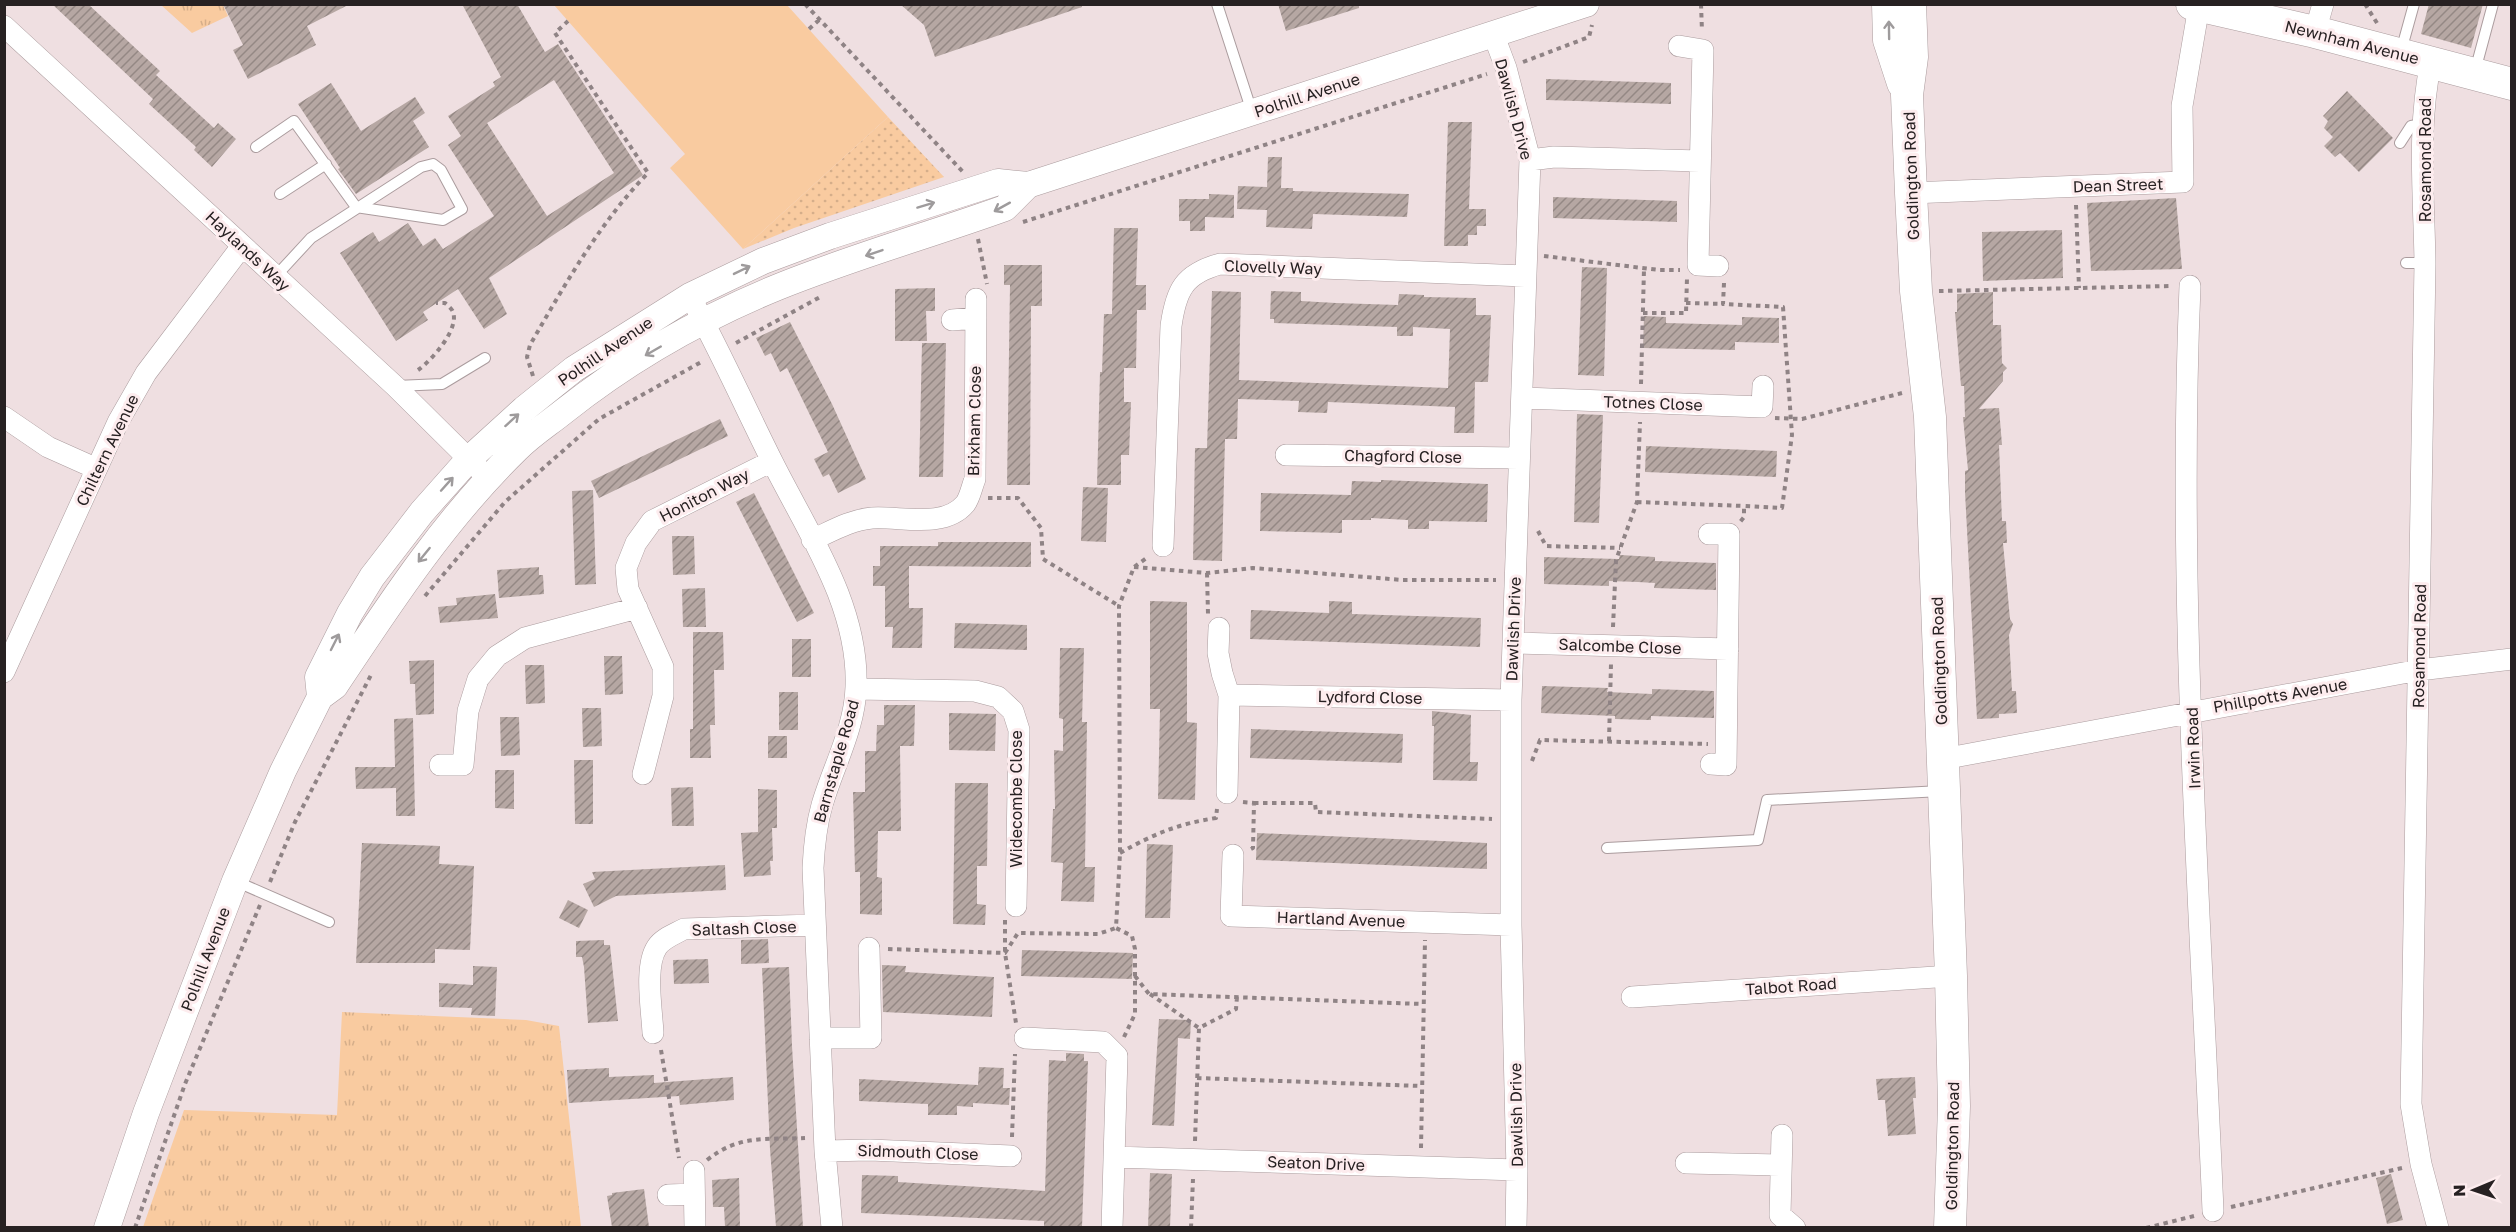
<svg xmlns="http://www.w3.org/2000/svg" width="2516" height="1232" font-family="'Golos Text',sans-serif">
	<defs>
		<pattern id="grass-dots" width="8" height="8" patternUnits="userSpaceOnUse" patternTransform="scale(1.5)"><rect width="8" height="8" fill="#f9cba0"/><path d="M2 2h.1M6 6h.1" fill="none" stroke="#d5ae8a" stroke-width="1.8" stroke-linecap="round"/></pattern>
		<pattern id="park-tufts" width="24" height="20" patternUnits="userSpaceOnUse" patternTransform="scale(1.5)"><rect width="24" height="20" fill="#f9cba0"/><path d="M3 7l-1-3M5 7V3M7 7l1-3M15 17l-1-3M17 17v-4M19 17l1-3" fill="none" stroke="#d5ae8a"/></pattern>
		<pattern id="building-hatch" width="6" height="6" patternUnits="userSpaceOnUse" patternTransform="scale(1.5)"><rect width="6" height="6" fill="#b6a7a3"/><path d="M-1 1l2-2M0 6l6-6M5 7l2-2" fill="none" stroke="#948884"/></pattern>
	</defs>
	<rect width="100%" height="100%" fill="#efdfe1"/>
	<path fill="url(#grass-dots)" d="M888,117L944,177L794,228L743,249Z"/>
	<path fill="url(#park-tufts)" d="M161,5H223L228,16L192,33Z
		M342,1012L526,1020L559,1026L581,1227H143L184,1110L337,1115Z"/>
	<path fill="#f9cba0" d="M554,5H787L888,117L743,249L670,168L685,154Z"/>
	<path fill="url(#building-hatch)" fill-rule="evenodd" d="M52,4H88L160,71L156,75L214,128L218,123L236,139L212,167L194,150L196,147L149,104L153,99Z
		M223,4H350L307,26L316,45L248,79L233,50L243,45Z
		M462,4H517L545,52L558,44L643,175L489,278L507,314L484,329L458,289L423,312L428,320L396,341L340,253L373,232L379,242L408,223L423,246L435,238L443,249L494,216L448,145L461,136L448,116L495,86L493,82L501,77ZM554,80L614,173L547,216L487,123Z
		M900,4H1081L1082,7L935,57L924,25Z
		M1278,4H1359V8L1286,31Z
		M2429,4H2483L2471,48L2421,34Z
		M1546,79L1671,83V104L1546,100Z
		M331,83L361,131L415,97L425,113L413,121L429,147L356,194L338,169L340,168L298,104Z
		M2347,91L2393,138L2359,172L2340,153L2335,157L2324,146L2333,137L2324,128L2328,121L2323,116Z
		M1448,122H1472L1469,209H1486V226H1477V235H1468V246H1444Z
		M1268,157H1282L1281,188H1293V191L1409,194L1407,217L1313,214L1312,229L1266,227L1267,210L1237,209L1238,186L1267,187Z
		M1209,194L1234,195V218L1205,217V231H1190V221H1179V199H1209Z
		M1553,197L1677,201V222L1553,218Z
		M2176,198L2182,269L2091,271L2087,203Z
		M1114,228H1138L1136,285H1146V310H1137L1136,368H1124V402H1131L1129,455H1121V485H1097L1100,372H1102L1104,314H1112Z
		M2062,230L2063,278L1983,281L1982,232Z
		M1004,265H1042V306H1031L1030,485H1007L1010,285H1004Z
		M1582,267L1607,268L1604,376L1578,375Z
		M935,288V311H926L927,341H895V289Z
		M1212,291L1241,292L1239,380L1448,388L1450,329L1413,327V336H1397V327L1274,323V319H1270L1271,291L1301,292V301L1336,303L1398,305L1399,294L1424,295V297L1476,298V315H1491L1488,382H1475L1474,433H1454L1455,407L1328,402L1327,413L1298,412L1299,401L1238,399L1237,439H1225L1222,561L1193,560L1195,448H1207Z
		M1993,292V325H2001L2002,363L2007,368L2003,372V381L1979,409L1999,408L2002,445H1999L2002,521H2006L2007,543H2003L2010,619L2013,624L2009,635L2012,691H2016L2017,713L1999,714V718L1977,719L1965,492V471L1968,470L1963,417H1965L1964,386H1961L1955,312H1957V294Z
		M1644,316L1666,317V323L1742,325V317L1779,318V343L1735,342V350L1643,348Z
		M790,322L832,404L866,479L838,493L829,474L823,477L814,459L828,452L787,368L780,372L771,353L765,356L756,338Z
		M922,343H946L943,477H919Z
		M1577,414L1603,415L1599,523L1574,522Z
		M720,419L728,436L599,498L591,481Z
		M1646,446L1777,451L1776,477L1645,472Z
		M1381,480L1488,484L1487,522L1429,521V529H1408V520L1371,518V520H1342V533L1260,531L1261,493L1351,495L1352,481L1381,482Z
		M1083,487L1108,488L1106,542L1081,541Z
		M593,490L596,584L575,585L572,491Z
		M754,493L814,613L797,622L736,502Z
		M672,536H694L695,574L673,575Z
		M938,542H1031V567L909,566V608H923L922,648H892L893,627H885V586H873V566H880V546H938Z
		M1620,555L1655,557V561L1716,563V590L1654,588L1655,583L1638,582L1609,581V586L1544,584V557L1619,559Z
		M539,567V575H543L544,594L499,598L497,570Z
		M705,588L706,627H683L682,589Z
		M495,594L498,618L440,623L438,607L457,605L456,598Z
		M1150,601L1187,602V722L1197,723L1195,800L1158,799L1160,709H1150Z
		M1329,601L1352,602V614L1481,618L1480,647L1250,639L1251,610L1329,613Z
		M955,623L1027,625V650L954,648Z
		M693,632H723L724,670H714L715,725H710L711,758H690V729H693Z
		M792,639H811V677H792Z
		M1060,648H1084L1082,722H1087L1085,867H1095L1094,902L1061,901L1063,863L1051,862L1053,809H1055L1054,750L1063,751V719L1059,718Z
		M604,656H622L623,694L605,695Z
		M434,660V714L416,715L415,684H410L409,661Z
		M525,665H544L545,703L526,704Z
		M1542,686L1608,688L1607,692L1652,694V689L1714,691V718L1651,716V720L1615,719V716L1541,713Z
		M779,692H798V730H779Z
		M884,705H915L914,746H900L901,831H878L877,877L882,878V915L860,914V872H855L853,792H865V751H876L877,725H884Z
		M582,708H601L602,746L583,747Z
		M1432,711L1471,715L1470,762H1478L1477,781L1433,780L1434,726H1432Z
		M949,713L996,714L995,751L949,750Z
		M500,717H519L520,755L501,756Z
		M413,718L415,816H396V788L356,789L355,767H395L394,719Z
		M1251,729L1403,734L1402,763L1250,758Z
		M768,736H787V758H768Z
		M574,760H593V824H575Z
		M495,770H514V809L495,808Z
		M955,783H988L987,866H977V904L986,905L985,925L953,924Z
		M693,787L694,826H672L671,788Z
		M758,789L777,790V828H772L773,861H770L771,875L744,877L741,833L758,832Z
		M1257,833L1487,843V869L1256,860Z
		M362,843L440,846L439,864L474,866L470,950L435,949V963H356Z
		M1147,844L1173,845L1170,918H1145Z
		M725,865L726,890L616,896L594,907L583,884L595,879L592,872Z
		M568,900L588,910L579,928L559,918Z
		M768,939L769,963L741,964V940Z
		M604,940V945H610L618,1021L588,1023L584,967L582,957H576V941Z
		M1022,950L1133,953L1132,979L1021,976Z
		M708,959L709,983L674,984L673,960Z
		M882,965L906,966L905,972L994,977L992,1017L883,1012Z
		M473,966L497,967L495,1016L471,1015L472,1008L439,1007V983L473,985Z
		M789,967L792,1046L803,1227H776L770,1149L762,968Z
		M1159,1019L1191,1020L1190,1039L1178,1038L1174,1126L1152,1125Z
		M1066,1053L1084,1054V1061H1088L1082,1227H1044V1221L861,1213L862,1175L898,1176V1182L1045,1191L1049,1060L1066,1061Z
		M979,1067L1004,1068L1003,1088H1010L1009,1105L973,1103V1107L957,1106V1115H928V1104L859,1101V1079L978,1085Z
		M609,1068V1077L654,1075V1083L733,1077L734,1100L680,1105L679,1096L569,1103L567,1070Z
		M1915,1077L1916,1098H1913L1916,1134L1888,1136L1885,1100H1878L1876,1079Z
		M1150,1173L1172,1174L1170,1227H1148Z
		M2391,1174L2403,1220L2387,1224L2376,1178Z
		M739,1178L740,1227H725L724,1207H713L712,1180Z
		M644,1189L649,1227H612L607,1196L612,1195V1193Z"/>
	<g fill="none" stroke-linecap="round" stroke-linejoin="round">
		<defs>
			<path id="service" d="M1217,4L1252,112
				M2401,51L2414,4
				M2475,71L2493,4
				M2400,143L2411,126L2423,124
				M256,147L294,121L356,207L443,220L462,209L441,170L433,164L421,167L311,238L275,277
				M280,194L326,164
				M2406,263H2425
				M396,386L442,384L485,358
				M1607,848L1758,840L1767,800L1941,791
				M235,881L329,922"/>
			<path id="minor" d="M4,26L395,386L489,479
				M2315,32L2323,4
				M1494,36L1506,68L1530,160L1511,700V925L1517,1170L1516,1228
				M1679,46L1703,50L1698,265L1718,266
				M2431,62C2417,127 2424,196 2425,263L2411,1104L2421,1164L2438,1228
				M1530,160L1554,157L1700,161
				M1911,193L2183,182L2182,106L2199,6
				M2190,286C2177,594 2200,903 2213,1211
				M690,296C720,351 745,407 773,463C808,533 859,606 856,687C855,728 833,767 822,805C816,826 814,847 813,868L825,1151L832,1228
				M952,320L976,318
				M1522,398L1762,407L1763,386
				M4,417L48,447L95,468
				M1286,455L1519,458
				M1709,534H1729L1726,765L1711,764
				M812,540C832,531 850,520 872,518C901,516 944,529 965,504C970,498 972,486 975,479L976,299
				M1163,546L1171,326C1176,290 1184,274 1220,264L1525,276
				M1219,628L1218,653L1222,673L1229,695L1227,793
				M1513,643L1728,649
				M4,672L118,422L146,373L242,246
				M856,689L975,691L998,697L1013,711L1019,730L1016,906
				M1229,695L1511,700
				M1943,759L2419,670L2512,659
				M440,765H463L468,711L478,679L497,656L525,638L637,608
				M643,774L663,696V667L628,589L626,568L636,543L652,521L772,461
				M1233,855L1231,916L1511,925
				M1632,997L1951,976
				M653,1033C652,1011 644,966 657,947C663,938 675,934 684,929L815,925
				M820,1038H871L869,948
				M1025,1038L1103,1042L1117,1056L1112,1228
				M1782,1135L1780,1215L1795,1228
				M825,1151L870,1150L1011,1156
				M1114,1157L1517,1170
				M1686,1163L1780,1165
				M694,1171L695,1228
				M668,1195L694,1194"/>
			<path id="tertiary" d="M320,697L318,677L350,613L372,577L422,512L469,459L524,409L574,369L690,296L763,261L830,236L998,182L1028,185L1586,4
				M107,1228L146,1113L235,881L283,771L320,697L335,686C390,603 445,519 517,449C531,435 548,424 563,412C627,361 702,318 778,287C852,257 930,235 1005,208L1028,185"/>
			<path id="primary" d="M1888,4L1889,40L1903,83
				M1910,4L1912,57L1907,95L1911,193L1916,291L1930,417L1951,976L1954,1106L1950,1228
				M2192,4L2315,32L2512,84"/>
		</defs>
		<use href="#service" stroke="#ab9c9e" stroke-width="12"/>
		<use href="#minor" stroke="#ab9c9e" stroke-width="22"/>
		<use href="#tertiary" stroke="#ab9c9e" stroke-width="27"/>
		<use href="#primary" stroke="#ab9c9e" stroke-width="33"/>
		<path stroke="#8f8385" stroke-width="4" stroke-dasharray="4.5 4.5" stroke-linecap="butt" d="M805,4L963,172
			M1701,4L1702,31
			M2365,4L2377,23
			M809,29L819,20
			M1523,62L1589,37L1592,25
			M2076,205L2079,288
			M1023,222L1487,74
			M978,239L987,284
			M1544,256L1659,270H1680
			M1724,283L1723,304L1783,307L1792,435L1782,508L1744,506V517L1740,522
			M1939,291L2171,286
			M1686,303L1723,304
			M1643,313H1686L1687,278
			M736,343L822,296
			M418,370C431,361 462,327 452,310C450,307 447,305 445,303H436
			M533,376L527,357L530,345C564,286 600,222 648,173L555,33L568,21
			M1641,384L1644,269
			M1775,418L1802,419L1902,393
			M988,498H1018L1041,528L1043,559L1119,606
			M1637,502L1744,506
			M1538,531L1546,546L1620,548
			M1134,567L1207,573L1253,568L1403,580H1496
			M1207,573L1208,614
			M425,596L505,502L599,419L703,361
			M1613,627L1616,560L1637,502L1640,422
			M1609,741L1611,664
			M1532,761L1540,740L1708,744
			M1243,802L1254,803L1253,848L1251,849
			M1254,803H1315L1316,812L1492,819
			M1120,853C1154,834 1177,824 1216,818L1217,809
			M270,882L295,822L371,675
			M1005,920V953L1016,1023
			M888,949L1005,953L1018,933L1098,934L1116,928
			M1135,976L1149,994L1422,1004
			M1150,994L1199,1028
			M1124,1037L1135,1014V949L1132,936L1116,928L1120,853L1119,606L1134,567L1148,557
			M661,1050L679,1158
			M1197,1078L1421,1086
			M1012,1137L1015,1054
			M1195,1141L1199,1028L1236,1009L1237,997
			M1421,1148L1425,940
			M707,1160C740,1134 765,1140 805,1138
			M2231,1207L2402,1168
			M135,1228L185,1084L260,905
			M1191,1228L1193,1179
			M2146,1228L2194,1216"/>
		<use href="#service" stroke="#fff" stroke-width="10"/>
		<use href="#minor" stroke="#fff" stroke-width="21"/>
		<use href="#tertiary" stroke="#fff" stroke-width="26"/>
		<use href="#primary" stroke="#fff" stroke-width="32"/>
	</g>
	<defs><path id="oneway-shaft" d="M-6 0H5M1.5-3L5.5 0L1.5 3" fill="none" stroke-width="1.6" stroke-linecap="round" stroke-linejoin="round" transform="scale(1.5)"/></defs>
	<g stroke="#9e9b9c">
		<use href="#oneway-shaft" transform="translate(1889 30) rotate(-91)"/>
		<use href="#oneway-shaft" transform="translate(926 205) rotate(-17)"/>
		<use href="#oneway-shaft" transform="translate(1002 207) rotate(151)"/>
		<use href="#oneway-shaft" transform="translate(874 253) rotate(161)"/>
		<use href="#oneway-shaft" transform="translate(742 270) rotate(-26)"/>
		<use href="#oneway-shaft" transform="translate(653 351) rotate(150)"/>
		<use href="#oneway-shaft" transform="translate(512 420) rotate(-42)"/>
		<use href="#oneway-shaft" transform="translate(447 484) rotate(-48)"/>
		<use href="#oneway-shaft" transform="translate(424 555) rotate(129)"/>
		<use href="#oneway-shaft" transform="translate(335 642) rotate(-63)"/>
	</g>
	<g text-anchor="middle" stroke-width="6" stroke-linejoin="round" paint-order="stroke">
		<g font-size="16" fill="#272122" stroke="#fdecee">
			<text transform="translate(2352 42) rotate(14)" y="6">Newnham Avenue</text>
			<text transform="translate(1307 95) rotate(-18)" y="6">Polhill Avenue</text>
			<text transform="translate(1514 109) rotate(75)" y="6">Dawlish Drive</text>
			<text transform="translate(2425 160) rotate(-90)" y="6">Rosamond Road</text>
			<text transform="translate(1911 176) rotate(-92)" y="6">Goldington Road</text>
			<text transform="translate(2118 185) rotate(-2)" y="6">Dean Street</text>
			<text transform="translate(248 251) rotate(43)" y="6">Haylands Way</text>
			<text transform="translate(1273 267) rotate(2)" y="6">Clovelly Way</text>
			<text transform="translate(605 351) rotate(-34)" y="6">Polhill Avenue</text>
			<text transform="translate(1653 403) rotate(2)" y="6">Totnes Close</text>
			<text transform="translate(974 421) rotate(-89)" y="6">Brixham Close</text>
			<text transform="translate(107 450) rotate(-64)" y="6">Chiltern Avenue</text>
			<text transform="translate(1403 456) rotate(1)" y="6">Chagford Close</text>
			<text transform="translate(704 495) rotate(-27)" y="6">Honiton Way</text>
			<text transform="translate(1513 629) rotate(-88)" y="6">Dawlish Drive</text>
			<text transform="translate(1620 646) rotate(2)" y="6">Salcombe Close</text>
			<text transform="translate(2419 646) rotate(-89)" y="6">Rosamond Road</text>
			<text transform="translate(1939 661) rotate(-92)" y="6">Goldington Road</text>
			<text transform="translate(2280 695) rotate(-10)" y="6">Phillpotts Avenue</text>
			<text transform="translate(1370 697) rotate(1)" y="6">Lydford Close</text>
			<text transform="translate(2193 748) rotate(-92)" y="6">Irwin Road</text>
			<text transform="translate(836 761) rotate(-74)" y="6">Barnstaple Road</text>
			<text transform="translate(1016 799) rotate(-90)" y="6">Widecombe Close</text>
			<text transform="translate(1341 919) rotate(2)" y="6">Hartland Avenue</text>
			<text transform="translate(744 928) rotate(-2)" y="6">Saltash Close</text>
			<text transform="translate(205 959) rotate(-69)" y="6">Polhill Avenue</text>
			<text transform="translate(1791 986) rotate(-4)" y="6">Talbot Road</text>
			<text transform="translate(1516 1115) rotate(-91)" y="6">Dawlish Drive</text>
			<text transform="translate(1952 1146) rotate(-89)" y="6">Goldington Road</text>
			<text transform="translate(918 1152) rotate(2)" y="6">Sidmouth Close</text>
			<text transform="translate(1316 1163) rotate(2)" y="6">Seaton Drive</text>
		</g>
	</g>
	<rect width="2516" height="1232" fill="none" stroke="#272122" stroke-width="12"/>
	<g transform="translate(2474 1190) rotate(268)" stroke="#fdecee" stroke-width="4.5" paint-order="stroke">
	<path d="M0-4.5L10 22L0 15L-10 22Z" fill="#272122"/>
	<text y="-9" font-size="16" font-weight="bold" text-anchor="middle" fill="#272122">N</text>
	</g>
</svg>
